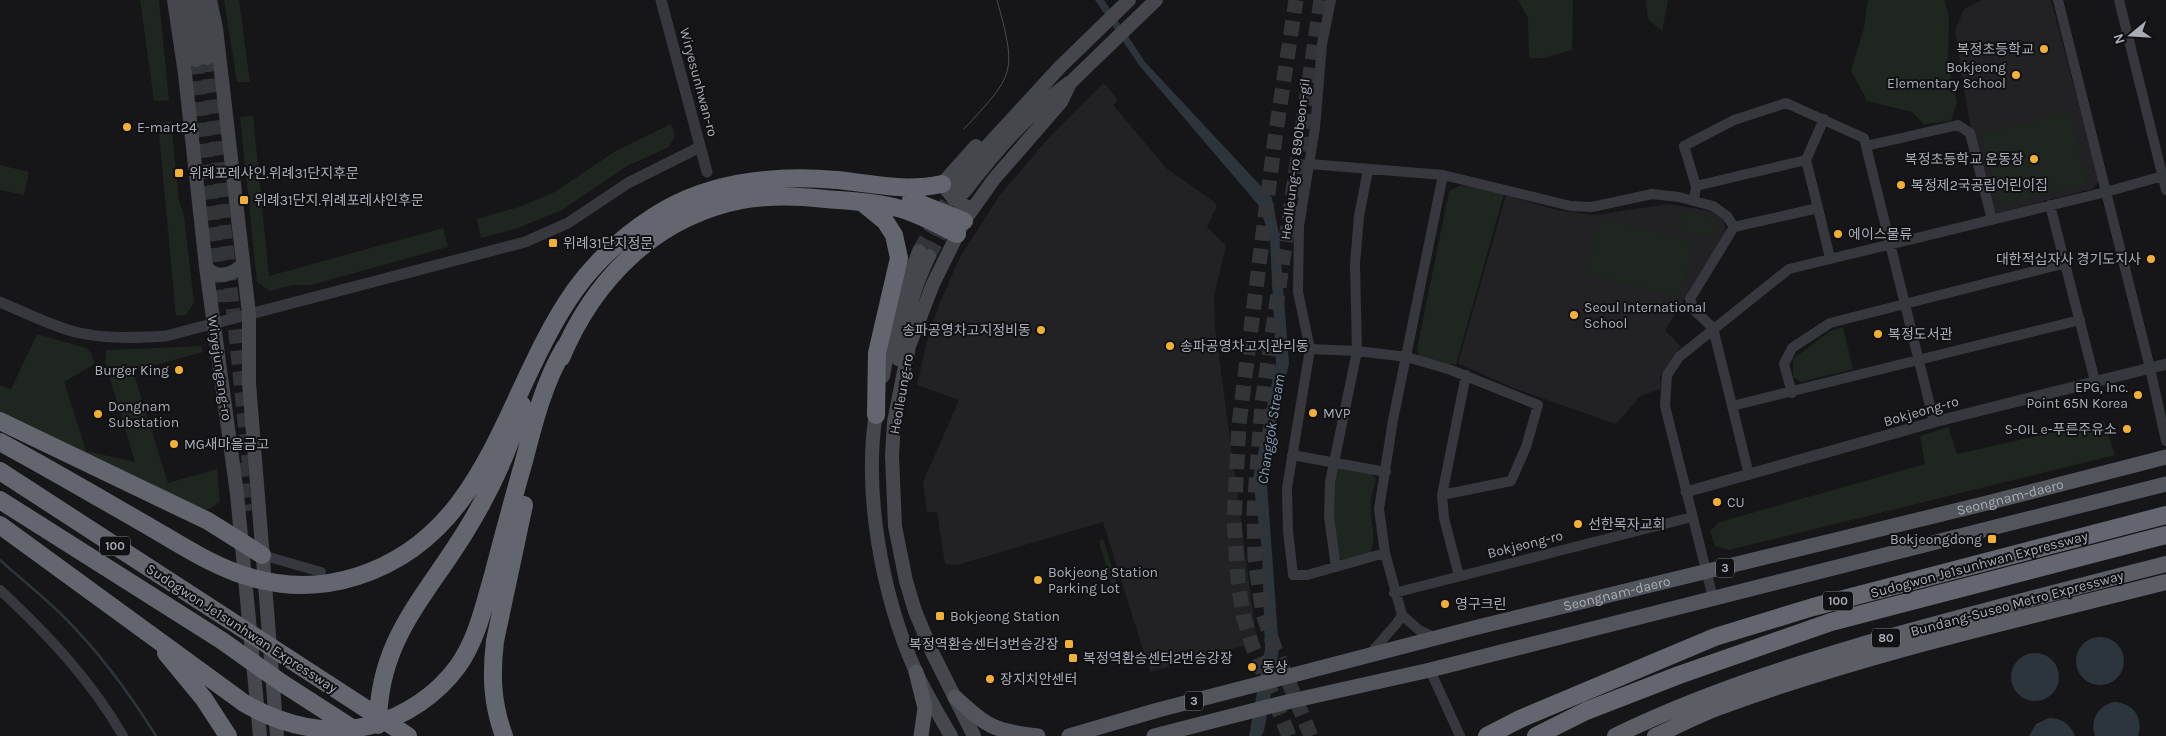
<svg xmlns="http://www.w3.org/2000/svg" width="2166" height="736" font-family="Karla,'Noto Sans KR',sans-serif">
	<rect width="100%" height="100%" fill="#161618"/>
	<path fill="#222225" d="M1982,0H2051L2099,181L2092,189L1997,213L1992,208L1969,119L1955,31L1964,9Z
		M1104,83L1118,100L1113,105L1167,169L1213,201L1217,206L1207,227L1226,246L1214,296L1215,327L1257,642L1150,672L1103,522L957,565L945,564L937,512H927L923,482L959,400L917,385L926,345L937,310L960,257L1000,195L1046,141Z
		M1506,195L1556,210L1595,215L1668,204L1723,213L1726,233L1665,330L1681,347L1660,376L1661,389L1640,396L1616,424L1513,388L1458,363Z"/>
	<path fill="#1e261f" d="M140,0H159L169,100L154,101Z
		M224,0H239L250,82H237Z
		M1518,0H1573L1572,50L1544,58H1529L1528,18Z
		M1646,0H1668L1662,31L1648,19Z
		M1868,0H1944L1949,16L1948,63L1957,102L1951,121L1924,124L1912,112L1867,101L1851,70L1864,28Z
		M2070,112L2087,185L1999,205L1981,133Z
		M253,116L269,276L443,228L448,247L311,285H293L270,291L257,282L240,117Z
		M171,121L179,201L184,216L194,303L186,315L176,316L158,123Z
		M671,124L675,136L669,147L627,166L562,210L518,228L481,238L477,219L519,207L555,192L614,152Z
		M0,165L29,172L24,195L0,190Z
		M1461,185L1504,194L1456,365L1420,360L1417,349L1449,191Z
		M1682,210L1717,218L1713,238L1677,230Z
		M1601,218L1693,242L1682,287L1676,297L1587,273Z
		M1843,327L1853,369L1801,382L1793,377V359L1830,331Z
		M37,334L86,348L91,353L95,364L64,382L86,451L135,462L105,362L106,350L201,346L203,352L133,371L168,483L217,469L220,502L207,510L80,457L0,420V385L11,389Z
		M2104,421L2115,455L1729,550L1715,546L1710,531L1720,522L1925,464L1920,436L1948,427L1957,454Z
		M1343,465L1369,472L1376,479C1373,490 1370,499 1371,511C1371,525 1377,540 1370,553L1344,561L1337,556L1331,518L1335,470Z
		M1103,539L1119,590L1114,592L1099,542Z"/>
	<path fill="#2c353c" d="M1095,0H1104L1145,62L1272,198L1279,235L1289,363L1273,439L1267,485L1279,650L1264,731L1261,736H1249L1265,649L1262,550L1253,479L1276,362L1270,240L1260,207L1139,65Z
		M2076 661a24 24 0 1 1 48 0a24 24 0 1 1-48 0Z
		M2011 677a24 24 0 1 1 48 0a24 24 0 1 1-48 0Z
		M2113,702C2133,702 2144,718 2138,736H2095C2090,720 2097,707 2113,702Z
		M2049,718C2062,718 2070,724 2075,736H2029L2036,724Z"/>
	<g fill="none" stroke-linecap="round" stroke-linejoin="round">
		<path stroke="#2c353c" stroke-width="2.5" d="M0,560C21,579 44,597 64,617C99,652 130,694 156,736"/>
		<path stroke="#333438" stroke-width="14" stroke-dasharray="14 7" stroke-linecap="butt" d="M207,58L250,475
			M196,60L223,302
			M919,251L954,189
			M929,256L949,219
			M241,463L245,511"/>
		<path stroke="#333438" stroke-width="15" stroke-dasharray="15 8" stroke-linecap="butt" d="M1289,736L1252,645L1243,615L1238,581L1234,520L1239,424L1275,138L1296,0
			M1311,736L1275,649L1263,614L1255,559L1254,511L1262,403L1321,0"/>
		<path stroke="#37383d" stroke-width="10" d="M1331,0L1322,44L1315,128L1299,226L1298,292L1310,349L1287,488L1288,531L1293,575H1307L1385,553
			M2058,0L2150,368L2166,441
			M2119,0L2166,190
			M1866,146L1958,125L1970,133L1992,220
			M1806,160L1818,208
			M1310,164L1443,175L1571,206L1592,207L1652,194L1679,197L1713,206L1727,216L1734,227L1690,299L1694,310L1713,328L1749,475
			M1696,186L1806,160L1824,119
			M1694,201L1696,186L1684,146L1734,120L1786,103L1864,138L1934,422
			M2050,205L2095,381
			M1734,227L1818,208L1830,258
			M1310,349L1357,351L1407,357L1451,370L1538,405L1526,447L1511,481L1442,495
			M1792,393L1784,364L1792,348L1830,323L2066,263
			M1732,406L2080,320
			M1292,455L1386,472
			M262,555L321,572
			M1336,567L1329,517L1330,482L1357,351L1355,264L1359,216L1368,170
			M1459,576L1444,518L1442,495L1466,375
			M0,590C47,634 91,680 123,736
			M1394,593L1692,517
			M1713,598L1665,406L1667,375L1679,357L1789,269L2106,192L2166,175
			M1436,638L1419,630L1402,615L1385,553L1379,509L1393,420L1443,175
			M1369,655L1397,623L1402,615
			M1430,670L1460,736"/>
		<path stroke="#37383d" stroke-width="11" d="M661,0L707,172
			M0,302C24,312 49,325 75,332C105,339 135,338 166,336L525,242L568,223L628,183L700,147
			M1686,492L1934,422L2166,364"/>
		<path stroke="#45474d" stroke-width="14" d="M174,0L185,74L206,267L237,494L260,736
			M187,0L196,60
			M197,0L207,58
			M210,0L216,28L249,314V383L277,736
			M954,189L979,155L1060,67L1129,0
			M964,192C995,152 1028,113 1069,83
			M972,210L954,199L942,184L976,146
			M206,267C217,280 233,275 243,264
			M898,359C904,322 913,289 929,256
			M883,376L892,326L919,251
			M877,407C862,490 882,596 916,672C926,694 939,715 951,736
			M974,736L932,652L915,611L906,581L895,526L892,456L894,422L909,346L933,284L964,221L994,179L1061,102L1070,83L1156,0"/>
		<g stroke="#53555c" stroke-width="15">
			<path d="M916,672L925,708L921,736"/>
			<path d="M955,697C987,727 994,731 1038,736"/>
			<path id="s1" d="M1069,736L1158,710L1474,628L1979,505L2166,457"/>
			<path d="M1154,736L1287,702L1430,670L2166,484"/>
		</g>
		<path stroke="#5b5e65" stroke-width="16" d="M1615,736C1701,694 1793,665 1885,638C1978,612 2072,588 2166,564
			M1655,736C1675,727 1696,716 1717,708C1863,654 2016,620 2166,582"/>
		<path stroke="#63666e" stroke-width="18" d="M911,200L964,221
			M863,203L885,221L894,235L899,258L877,353L876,415
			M561,358C594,279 655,217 742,200C769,195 799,196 826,199C850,201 878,202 901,209C921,215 939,225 957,234
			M0,421L208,521L262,555
			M0,442C48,468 96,496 143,523C173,540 204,561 237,573C276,587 318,589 358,576C490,534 504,390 575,290C598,258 631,229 666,209C718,180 779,175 837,180C875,184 904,192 942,184
			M0,471L408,736
			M0,500L221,640L282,683L355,730
			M0,525L244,703C283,726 328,736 372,725C405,716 437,695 458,666C477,639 484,606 493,575C503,537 513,499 524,461C534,422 544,382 565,347
			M166,653L204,699L228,736
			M378,725C378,639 426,597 467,529C491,490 510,449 522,405
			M504,736C492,704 491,675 495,641L524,505
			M1487,736L1520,719L1715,637L1813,607L2166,515
			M1536,736L1586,711L1679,675L1831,622L2166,535"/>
		<path stroke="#4a4c52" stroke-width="1" d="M964,129C1015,74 1017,73 997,0"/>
	</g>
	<g fill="#f2b134" stroke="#111113" stroke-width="2">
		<circle cx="2044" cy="49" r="5"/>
		<circle cx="2016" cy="75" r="5"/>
		<circle cx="127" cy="127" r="5"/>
		<circle cx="2034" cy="159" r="5"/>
		<rect x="174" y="168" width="10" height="10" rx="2.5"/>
		<circle cx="1901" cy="185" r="5"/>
		<rect x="239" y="195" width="10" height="10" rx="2.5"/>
		<circle cx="1838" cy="234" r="5"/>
		<rect x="548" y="238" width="10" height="10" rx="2.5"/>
		<circle cx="2151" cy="259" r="5"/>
		<circle cx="1574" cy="315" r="5"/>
		<circle cx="1041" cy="330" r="5"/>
		<circle cx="1878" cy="334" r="5"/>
		<circle cx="1170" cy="346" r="5"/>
		<circle cx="179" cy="370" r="5"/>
		<circle cx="2138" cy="395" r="5"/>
		<circle cx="1313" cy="413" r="5"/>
		<circle cx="98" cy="414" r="5"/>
		<circle cx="2127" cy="429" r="5"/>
		<circle cx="174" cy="444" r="5"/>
		<circle cx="1717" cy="502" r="5"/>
		<circle cx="1578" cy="524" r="5"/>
		<rect x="1987" y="534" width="10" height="10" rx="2.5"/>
		<circle cx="1038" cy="580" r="5"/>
		<circle cx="1445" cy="604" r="5"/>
		<rect x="935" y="611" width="10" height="10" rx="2.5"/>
		<rect x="1064" y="639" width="10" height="10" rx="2.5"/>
		<rect x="1068" y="653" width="10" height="10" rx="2.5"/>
		<circle cx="1252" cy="667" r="5"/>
		<circle cx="990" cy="679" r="5"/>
	</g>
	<g text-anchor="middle" stroke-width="4" stroke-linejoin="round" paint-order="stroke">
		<g fill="#111113" stroke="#7b7e86" stroke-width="1">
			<rect x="100" y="536.5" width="30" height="19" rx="4"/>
			<rect x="1716" y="558.5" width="18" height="19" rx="4"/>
			<rect x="1823" y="591.5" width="30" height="19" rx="4"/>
			<rect x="1872" y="628.5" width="28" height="19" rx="4"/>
			<rect x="1185" y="691.5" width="18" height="19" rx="4"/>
		</g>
		<g font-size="12" font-weight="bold" fill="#a8adb8">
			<text x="115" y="550">100</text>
			<text x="1725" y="572">3</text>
			<text x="1838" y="605">100</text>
			<text x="1886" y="642">80</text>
			<text x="1194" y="705">3</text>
		</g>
		<g font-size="14" fill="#a8adb8" stroke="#111113" text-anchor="start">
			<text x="2034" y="54" text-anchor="end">복정초등학교</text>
			<text x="2006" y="72" text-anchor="end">Bokjeong<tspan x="2006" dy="16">Elementary School</tspan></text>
			<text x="137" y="132">E-mart24</text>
			<text x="2024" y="164" text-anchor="end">복정초등학교 운동장</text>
			<text x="189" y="178">위례포레샤인.위례31단지후문</text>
			<text x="1911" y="190">복정제2국공립어린이집</text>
			<text x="254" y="205">위례31단지.위례포레샤인후문</text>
			<text x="1848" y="239">에이스물류</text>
			<text x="563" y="248">위례31단지정문</text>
			<text x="2141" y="264" text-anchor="end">대한적십자사 경기도지사</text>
			<text x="1584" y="312">Seoul International<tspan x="1584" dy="16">School</tspan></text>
			<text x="1031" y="335" text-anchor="end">송파공영차고지정비동</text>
			<text x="1888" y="339">복정도서관</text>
			<text x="1180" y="351">송파공영차고지관리동</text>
			<text x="169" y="375" text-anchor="end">Burger King</text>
			<text x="2128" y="392" text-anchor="end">EPG, Inc.<tspan x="2128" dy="16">Point 65N Korea</tspan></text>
			<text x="108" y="411">Dongnam<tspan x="108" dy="16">Substation</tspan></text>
			<text x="1323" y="418">MVP</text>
			<text x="2117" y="434" text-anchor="end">S-OIL e-푸른주유소</text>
			<text x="184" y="449">MG새마을금고</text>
			<text x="1727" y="507">CU</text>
			<text x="1588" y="529">선한목자교회</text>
			<text x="1982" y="544" text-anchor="end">Bokjeongdong</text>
			<text x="1048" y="577">Bokjeong Station<tspan x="1048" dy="16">Parking Lot</tspan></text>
			<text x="1455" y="609">영구크린</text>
			<text x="950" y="621">Bokjeong Station</text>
			<text x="1059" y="649" text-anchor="end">복정역환승센터3번승강장</text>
			<text x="1083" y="663">복정역환승센터2번승강장</text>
			<text x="1262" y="672">동상</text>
			<text x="1000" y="684">장지치안센터</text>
		</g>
		<g font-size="14" fill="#a8adb8" stroke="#111113">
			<text transform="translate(699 82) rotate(75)" y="5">Wiryesunhwan-ro</text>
			<text transform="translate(1295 159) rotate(-83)" y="5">Heolleung-ro 890beon-gil</text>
			<text transform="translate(220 368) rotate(82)" y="5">Wiryejungang-ro</text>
			<text transform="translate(901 394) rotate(-80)" y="5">Heolleung-ro</text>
			<text transform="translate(1921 411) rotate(-16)" y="5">Bokjeong-ro</text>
			<text dy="5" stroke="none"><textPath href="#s1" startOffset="971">Seongnam-daero</textPath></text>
			<text transform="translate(1525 544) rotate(-14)" y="5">Bokjeong-ro</text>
			<text transform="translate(1979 564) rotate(-15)" y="5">Sudogwon Je1sunhwan Expressway</text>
			<text dy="5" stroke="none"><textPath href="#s1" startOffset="566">Seongnam-daero</textPath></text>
			<text transform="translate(2017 603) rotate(-15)" y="5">Bundang-Suseo Metro Expressway</text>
			<text transform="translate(242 628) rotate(33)" y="5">Sudogwon Je1sunhwan Expressway</text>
		</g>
		<g font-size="15" font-style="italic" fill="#7f9bb3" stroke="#111113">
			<text transform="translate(1271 429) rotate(-81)" y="5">Changgok Stream</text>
		</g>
	</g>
	<g transform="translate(2131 35) rotate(252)" stroke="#111113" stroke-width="4" paint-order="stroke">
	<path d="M0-4L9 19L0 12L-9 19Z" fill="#a8adb8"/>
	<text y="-8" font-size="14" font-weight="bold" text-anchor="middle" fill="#a8adb8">N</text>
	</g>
</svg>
